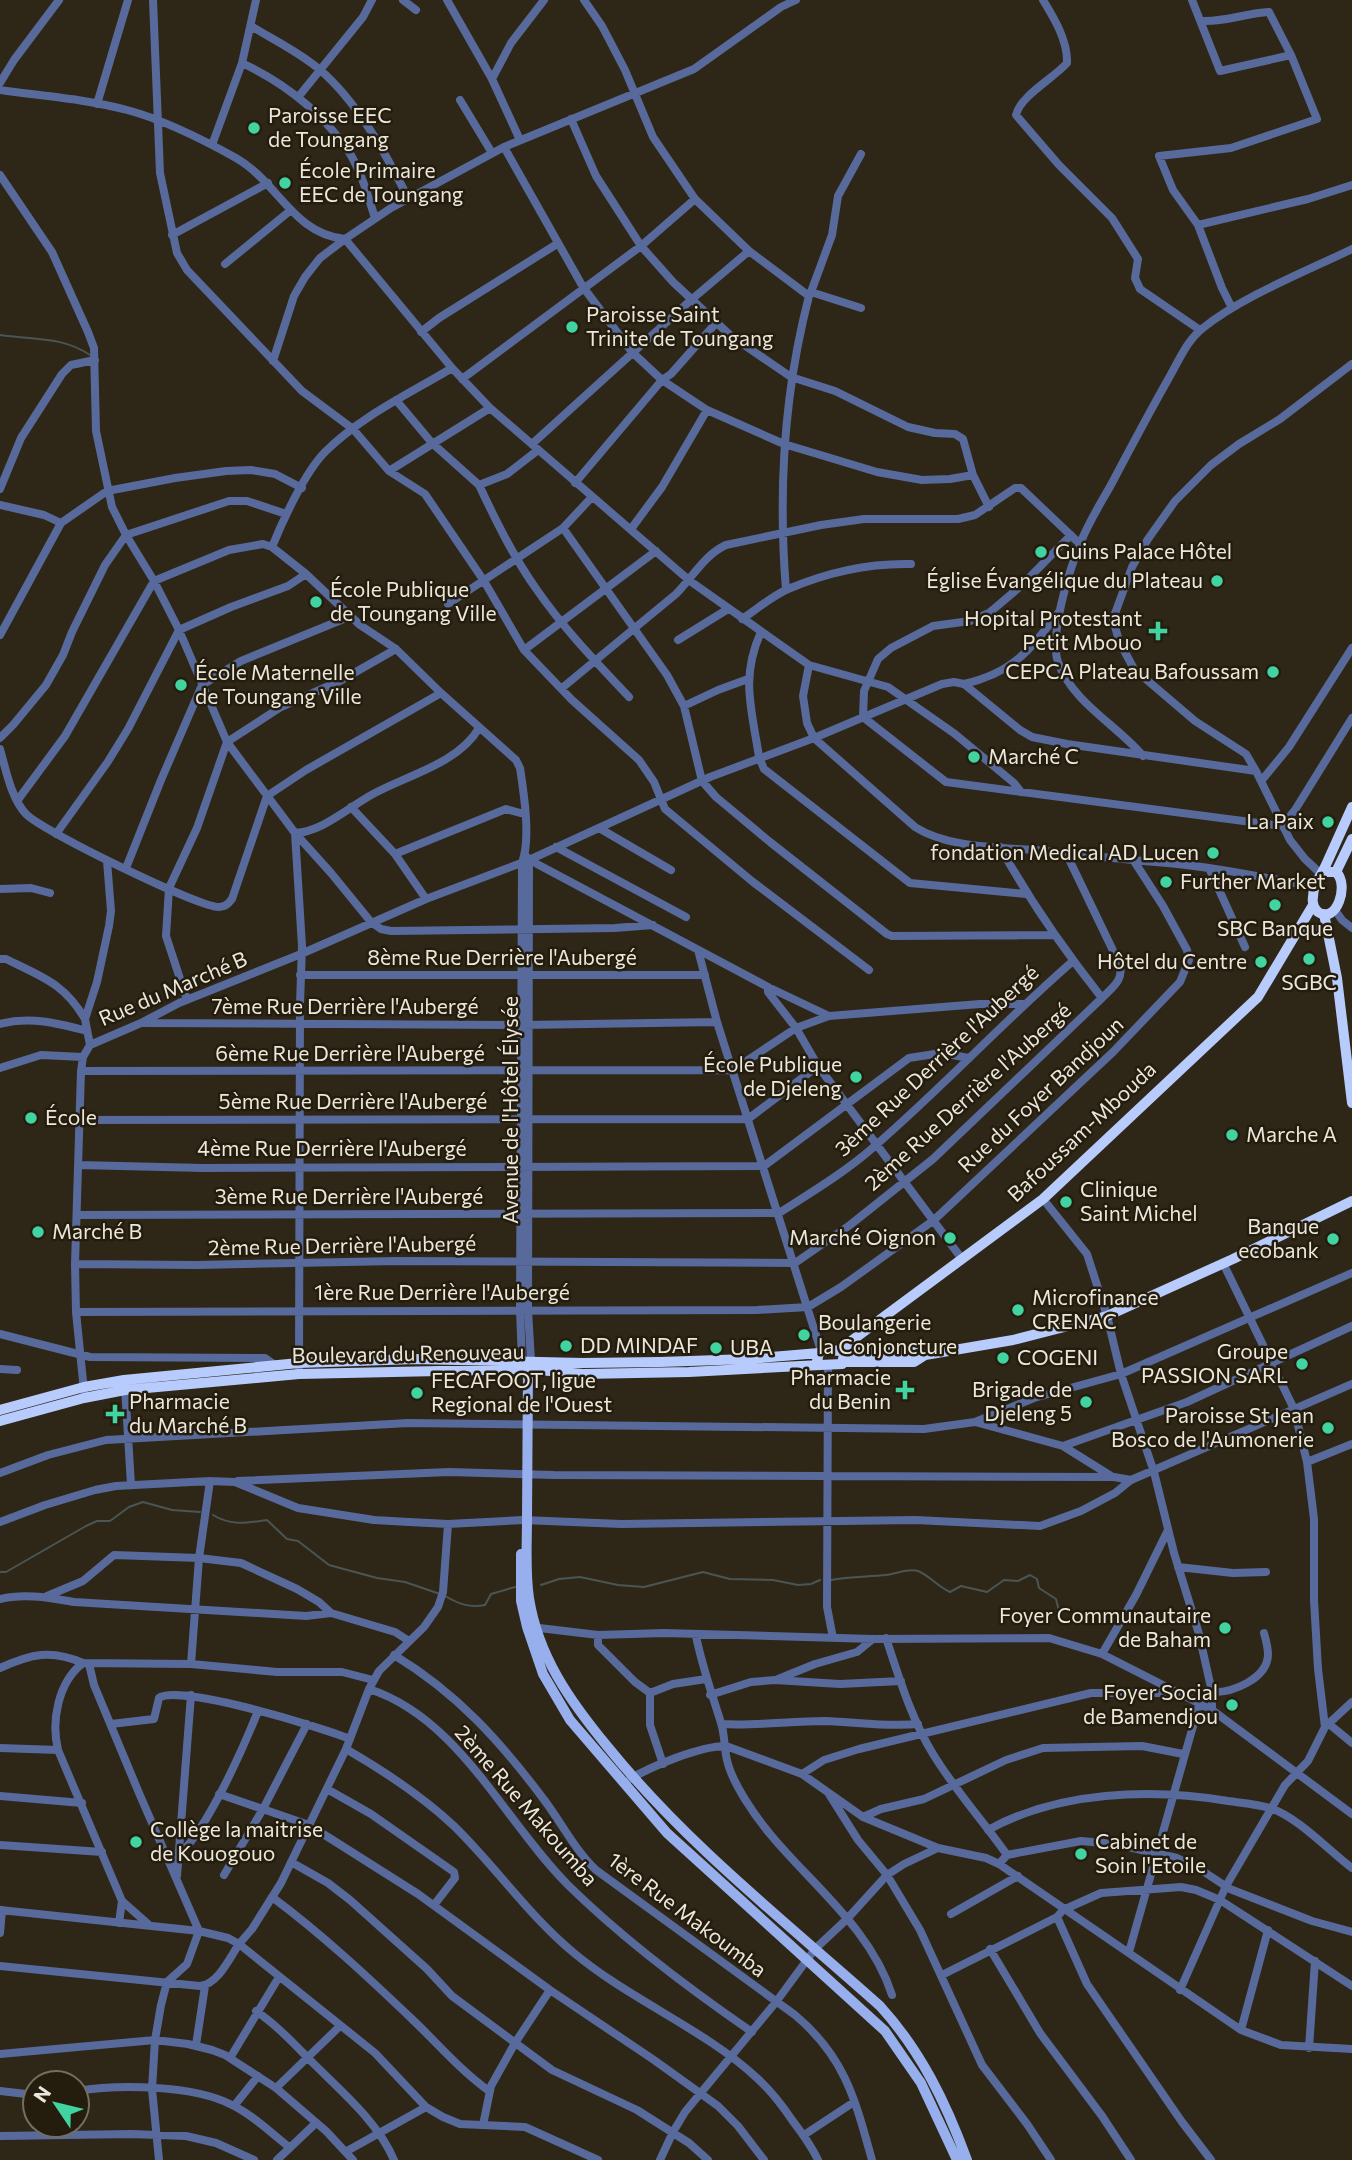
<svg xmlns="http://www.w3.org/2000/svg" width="1352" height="2160" font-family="Commissioner,sans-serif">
	<rect width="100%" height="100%" fill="#2e2717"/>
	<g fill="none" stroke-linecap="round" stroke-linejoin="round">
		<path stroke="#4a5554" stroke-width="2" d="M0,335C33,340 62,336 90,355
			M213,1515C231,1526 246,1523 267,1520L287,1539L298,1541L329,1565L377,1578L405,1582L440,1594
			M0,1572H6L86,1526L97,1521H110L129,1507L143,1502L172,1510L200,1512
			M831,1580C850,1576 867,1577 886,1575C896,1574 909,1568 918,1571C930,1576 937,1586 950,1592L961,1586L987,1592L1004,1580L1018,1581L1030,1575L1037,1579L1039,1588L1056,1599L1059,1611
			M541,1585L559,1579L580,1577L618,1585L644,1587L703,1572L730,1579L773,1580L798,1585L811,1584L820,1580
			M445,1596C459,1604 469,1608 485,1605L491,1594L515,1587"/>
		<path stroke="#586a9c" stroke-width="8" d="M153,0L160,173L177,253L187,270L302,391L353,429L389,471L425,494L484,581L524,650L572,700L639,760L654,782L665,809L753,882L869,970
			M403,0L416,10
			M447,0L492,79L520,140
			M584,0L602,26L625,70L653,137L695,199L749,251L809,296
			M1043,0C1054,18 1068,41 1067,63C1054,78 1020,96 1016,115L1059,165L1112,218L1138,259L1135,278L1140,289L1200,330
			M1192,0L1220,71L1291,55
			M1202,21C1226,22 1246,13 1269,12L1291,55L1317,119L1231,148L1159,156L1173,190L1198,225L1222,288L1232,308
			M251,26C274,40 299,52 319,69C357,101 386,154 408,198
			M242,63C284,83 322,112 349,152C361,171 368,196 375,218
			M492,79L511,43L544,0
			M0,83L14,60L59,0
			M0,90C42,96 86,99 127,110C165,120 202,139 236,158C278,182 293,234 345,239L452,368L490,408L690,581L809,665L803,696L807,723L814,738L915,827C949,849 1005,847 1045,851C1082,855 1119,859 1156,862C1209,866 1263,877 1315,887
			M299,96L363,17L372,0
			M460,100L492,153
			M97,104L128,0
			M571,119L596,176L641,246L673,282L731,336L791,377L835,391L908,427L935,433L955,434L963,439L973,475L989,507
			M212,145L242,63L256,0
			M504,147L583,287L632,352L662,380L707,410L784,444L877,472L922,480L950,479L973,475
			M0,175L52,252L88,332L94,348L96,431L112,507L126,535L154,581L179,630L227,742L295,833L331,873L371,922L381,929L391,931L615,928L653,925
			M1198,225L1308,199L1352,185
			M172,235L268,183
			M225,264L291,210
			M811,292L832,235L838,196L861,154
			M809,296L811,292L861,308
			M421,332L439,318L557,244
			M273,361L294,296L305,277L320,258L345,239L391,208L504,147L694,69L781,7L796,0
			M462,379L641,246L695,199
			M396,400L432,443L479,485L507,474L538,450
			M532,444L691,300L749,251
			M389,471L490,408
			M575,483L662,380L671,374L716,323
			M479,485C496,521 514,558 537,590C564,629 597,663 629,697
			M0,489L21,438L62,374L71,365L95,360
			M0,505L44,515L61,523
			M563,528L667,675L684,706L702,781L716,797L770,842L887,934L892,936L1055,935
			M631,529L662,487L707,410
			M1071,535L1022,585L989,613L970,621L933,626L891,648L878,659L864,691L863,717L946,782L1282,826L1295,810L1352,718
			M272,547C283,520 305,472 325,452C361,416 409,394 452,368
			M786,590C778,491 784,392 809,296
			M448,604L563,528L592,497
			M742,619C757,609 772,596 788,589C828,572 869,563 911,564
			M761,632C740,678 752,710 759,757L764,769L910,883L1026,894
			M0,635L61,523L107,491L175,478L226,471L251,470L275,474L302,488
			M678,640L728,609
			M524,650L656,551
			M809,665L888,687L955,734L1014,783L1021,792
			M964,684C1013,673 1030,650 1059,612
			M562,688L676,594C693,577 704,555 726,545L821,525L864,519H958L975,515L1015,488H1021L1080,544
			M684,706L718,690L748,679
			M0,738L13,725L46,685L63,655L72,632L105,565L126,535L229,501H247L286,514
			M0,749C6,770 11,798 26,814C42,831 198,907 219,907C225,907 228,904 232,899L267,796L306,770L441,693
			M1143,756C1117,725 1072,702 1058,662C1049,635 1069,571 1080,544C1088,523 1101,503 1112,483C1131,447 1150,411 1170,376C1179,360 1188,339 1203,328C1243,296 1305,272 1352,249
			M1256,771L1246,754L1195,721L1134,669L1119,641L1113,619L1132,567L1148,539L1175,501L1211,465L1239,444L1280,419L1352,364
			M1262,780L1289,747L1352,648
			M17,801L65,736L154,581L229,550L263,544L272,547L306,574L360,625L396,649L441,693L516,760L520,768C524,794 531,839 522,863L520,1310L522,1361
			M351,807L395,854L426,899
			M599,828L671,870
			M56,834L107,763L128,729L179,630L231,607L288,586L306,574
			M556,847L686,917
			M1000,847C1030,901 1064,950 1102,998
			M395,854L506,809L524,814
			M527,857L529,860L528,1310L531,1361
			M531,859L537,864L768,987L829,1016
			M126,868L161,780L202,685L241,661L351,616
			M1210,870L1245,947
			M0,889L31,888L50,893
			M1335,910L1342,920L1352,928
			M698,950L717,1022L821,1351
			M0,959H6C42,977 64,983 85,1019
			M300,975H705
			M768,987V992L796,1028L818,1066L962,1259
			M187,1000L166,936L169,888L197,828L227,742L281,707L340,681L396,649
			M143,1023L523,1025L717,1022
			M0,1024C30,1016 57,1023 87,1031
			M90,1045L85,1019L97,982L109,926L111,911L107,861
			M0,1068L41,1055L83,1057
			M81,1071L733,1070L796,1028L829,1016L980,1004H1024
			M79,1120L748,1119L818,1066
			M79,1165L203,1168L764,1166L909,1058L941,1053L969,1058
			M1043,1199L1087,1254L1107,1316L1121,1374L1154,1472L1174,1553L1199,1634L1212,1692V1710
			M77,1215L779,1213C812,1192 847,1171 876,1145C944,1086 1005,1020 1073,961
			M75,1264L197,1265L397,1261L795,1263L850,1225L933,1159L1102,998C1113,987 1125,979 1119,963L1066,853
			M76,1312L757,1310L808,1307L841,1287L934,1220L1113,1052L1180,982L1189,960L1187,950L1163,906L1134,861
			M0,1334L90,1357L265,1358L275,1365
			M828,1366L827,1607L833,1638
			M299,1367L300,1004L302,946L295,833C322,832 349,807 373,794C407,775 458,764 479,728
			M0,1369L17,1370
			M125,1387L131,1485
			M84,1391L76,1312L75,1264L81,1071L83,1057L90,1045L141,1023L179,1003L301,954L426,899L529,860L710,777L814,738L942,684L954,682L964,684L1020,730L1032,737L1067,744L1256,771L1290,840L1305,859L1321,874
			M975,1422L1063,1446L1111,1476
			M1063,1446L1187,1402L1352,1326
			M1307,1462L1352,1444
			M0,1473L48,1455L106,1440L408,1423L924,1429L975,1422L1034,1398L1121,1374L1352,1273
			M238,1481L449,1472L554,1475L1114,1477L1131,1480
			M0,1522L45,1505L95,1490L116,1486L210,1481L235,1482L298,1508L374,1520L409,1522L448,1524L523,1520L621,1524L915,1520L1040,1526L1081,1511L1115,1493L1131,1480L1352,1384
			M1178,1567L1233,1573L1266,1572
			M47,1596L83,1581L114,1555L199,1558L241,1563L297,1589L319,1602L331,1613
			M0,1599C24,1593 50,1598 74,1602L306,1616L331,1613L395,1632L409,1641
			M531,1627L598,1635L664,1633L873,1639L1049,1638L1102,1654L1212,1710L1352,1814
			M598,1635V1645L635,1682L650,1693
			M696,1636C702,1666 712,1694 721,1723C725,1735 724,1748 727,1760C732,1783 755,1816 770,1834C813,1886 871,1929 892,1995
			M886,1638C899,1677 911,1718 933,1754C955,1790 983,1821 1007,1855
			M1102,1654L1136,1595L1168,1530
			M394,1655C457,1693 501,1742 545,1801C562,1824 575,1850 596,1870L795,2015C845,2057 855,2099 872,2160
			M191,1664L199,1558L210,1481
			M0,1668C31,1654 51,1649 83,1663
			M778,1679L815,1664L857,1652L873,1639
			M369,1689C459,1718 504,1821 568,1885C624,1940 688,1988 752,2032
			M1212,1692C1232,1693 1267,1679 1268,1655C1268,1648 1266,1640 1264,1633
			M650,1693V1725L663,1764
			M650,1693L673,1684L706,1679
			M710,1695L751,1682L775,1680L840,1684L901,1681
			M111,1724L154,1719L159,1698C178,1683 323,1728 350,1739
			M722,1724C756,1726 791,1721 825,1721C857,1722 887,1727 918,1724
			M1329,1724L1352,1743
			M1325,1727L1352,1702
			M0,1748L58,1750
			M346,1749C384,1771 421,1795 454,1826C496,1867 529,1916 574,1953C630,2000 706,2030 758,2079C771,2091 782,2105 792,2120C802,2133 811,2145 818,2160
			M802,1774L824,1760L859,1749L1091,1693H1178
			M630,1779C652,1766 700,1746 726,1746L802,1774L863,1817L938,1848
			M327,1789L371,1814L454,1872L455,1878L434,1905
			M219,1794L309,1825L418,1894L550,1990L654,2060L718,2106L738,2126L764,2160
			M829,1794L858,1840L887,1875L920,1930L982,2065L1027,2124L1051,2160
			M0,1796L82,1803
			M863,1817L881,1809L924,1799L1006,1760L1043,1748L1142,1746L1183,1754
			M988,1830C1058,1791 1151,1788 1228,1801C1242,1803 1257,1804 1270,1808C1298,1817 1328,1850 1352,1868
			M0,1845L102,1852
			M180,1854C208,1827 243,1749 258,1711
			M291,1862L328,1883L350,1900L427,1969L452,1996L552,2070L637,2110L689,2143L708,2160
			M999,1864L1007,1855L1081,1841L1115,1844L1177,1858L1198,1868L1230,1889L1312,1921L1352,1932
			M224,1875L263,1809L307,1724
			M177,1876L191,1695
			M272,1897C323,1935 369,1978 414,2021C439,2045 461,2071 489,2091
			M0,1910L199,1931L139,1793L94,1685L89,1664
			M951,1914L1018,1876
			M1057,1917L1087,1984L1182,2122L1211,2160
			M119,1923L122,1901
			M148,1924L122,1901L58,1750C51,1721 58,1682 83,1663L191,1664L277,1672H342L373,1680
			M0,1933L2,1910
			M990,1949L1040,2033L1102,2116L1131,2160
			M1129,1952L1199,1705
			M0,1966L200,1986C218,1984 229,1959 239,1944L375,2053L426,2107L443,2117L460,2124L525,2127L598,2160
			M942,1975L1057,1917L1063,1910L1101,1893L1181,1887L1196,1890L1220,1900L1352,1986
			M1180,1990L1226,1886L1285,1785L1308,1761L1325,1727L1318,1669L1314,1600V1519L1307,1462L1294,1409L1223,1263
			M256,2011C278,2026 295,2045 313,2063C342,2092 378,2122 394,2160
			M1241,2030L1268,1930
			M196,2045L205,1986
			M1309,2048L1315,1961
			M0,2054L155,2040L188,2044L212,2050L225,2055L276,2088L326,2131L353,2160
			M230,2058L279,1977
			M276,2088L340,2026
			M0,2091L35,2095
			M77,2091C119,2084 194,2085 232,2105C253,2115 271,2133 289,2147
			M234,2106L258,2076
			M483,2125L491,2086L515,2043L550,1990
			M804,2135L854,2102
			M0,2136L131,2134L186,2136L216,2143L254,2160
			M347,2151L426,2107
			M159,2160L152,2089L155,2040L161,2005L167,1982L187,1964L199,1931L228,1938L239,1944L252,1929L281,1883L346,1749L369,1689L379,1671L424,1627L438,1607L443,1592L448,1524
			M277,2160L316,2123
			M660,2160L673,2132L685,2112L776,2002L815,1949L847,1919L887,1875L904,1864L938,1848L986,1858L999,1864L1241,2030L1281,2045L1352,2049"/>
		<path stroke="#98afed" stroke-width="10" d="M530,1362L528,1369C528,1419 527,1469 527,1518C527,1545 525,1572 529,1598C538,1656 570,1701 607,1746C686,1844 786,1922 880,2006C921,2051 946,2103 967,2160
			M521,1554V1601L527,1627L543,1674L570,1720L667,1833L885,2031L921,2083L957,2160"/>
		<path stroke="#b8cbfd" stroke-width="10" d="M1323,872H1336C1350,885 1336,925 1318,912C1314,908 1312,902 1313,897C1313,885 1320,877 1325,867C1334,847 1343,827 1352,807
			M1336,872L1352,839
			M1324,914L1337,978L1352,1103
			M1296,931L1326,929
			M823,1350L841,1351L844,1354L842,1364L820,1365L817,1361L819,1353Z
			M839,1350L1043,1199L1258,997L1313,905
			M843,1352H915L925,1355
			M843,1362H914L925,1355L1013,1340L1107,1316L1233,1259L1352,1201
			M0,1410L84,1387L124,1380L299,1363L415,1359L583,1363L660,1362L748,1359L819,1353
			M0,1421L84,1398L125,1390L299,1374L528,1369L583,1374L689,1372L820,1365"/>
	</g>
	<g fill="#42d4a0" stroke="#241d0e" stroke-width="2.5">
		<circle cx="254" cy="128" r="7"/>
		<circle cx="285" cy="183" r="7"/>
		<circle cx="572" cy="327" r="7"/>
		<circle cx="1041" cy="552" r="7"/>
		<circle cx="1217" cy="581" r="7"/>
		<circle cx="316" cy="602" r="7"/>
		<path d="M1154.5 620.5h7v7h7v7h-7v7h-7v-7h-7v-7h7z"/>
		<circle cx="1273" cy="672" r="7"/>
		<circle cx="181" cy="685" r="7"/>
		<circle cx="974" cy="757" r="7"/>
		<circle cx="1328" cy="822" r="7"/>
		<circle cx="1213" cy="853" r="7"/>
		<circle cx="1166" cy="882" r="7"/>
		<circle cx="1275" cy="905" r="7"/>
		<circle cx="1309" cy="959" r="7"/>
		<circle cx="1261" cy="962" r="7"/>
		<circle cx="856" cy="1077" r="7"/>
		<circle cx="31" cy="1118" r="7"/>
		<circle cx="1232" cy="1135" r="7"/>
		<circle cx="1066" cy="1202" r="7"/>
		<circle cx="38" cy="1232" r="7"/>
		<circle cx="950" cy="1238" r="7"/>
		<circle cx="1333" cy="1239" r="7"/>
		<circle cx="1018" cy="1310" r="7"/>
		<circle cx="804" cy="1335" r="7"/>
		<circle cx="566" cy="1346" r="7"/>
		<circle cx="716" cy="1348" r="7"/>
		<circle cx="1003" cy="1358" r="7"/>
		<circle cx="1302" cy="1364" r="7"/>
		<path d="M901.5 1379.5h7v7h7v7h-7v7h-7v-7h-7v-7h7z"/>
		<circle cx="417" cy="1393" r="7"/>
		<circle cx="1086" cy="1402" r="7"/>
		<path d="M111.5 1403.5h7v7h7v7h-7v7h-7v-7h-7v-7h7z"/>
		<circle cx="1328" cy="1428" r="7"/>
		<circle cx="1225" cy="1628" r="7"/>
		<circle cx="1232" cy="1705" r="7"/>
		<circle cx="136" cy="1842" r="7"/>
		<circle cx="1081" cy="1854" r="7"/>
	</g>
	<g text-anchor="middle" stroke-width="5" stroke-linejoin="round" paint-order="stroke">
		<g font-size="21" fill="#ebe7dc" stroke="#241d0e" text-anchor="start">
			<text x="268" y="123">Paroisse EEC<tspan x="268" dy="24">de Toungang</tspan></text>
			<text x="299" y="178">École Primaire<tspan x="299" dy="24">EEC de Toungang</tspan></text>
			<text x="586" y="322">Paroisse Saint<tspan x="586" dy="24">Trinite de Toungang</tspan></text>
			<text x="1055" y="559">Guins Palace Hôtel</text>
			<text x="1203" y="588" text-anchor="end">Église Évangélique du Plateau</text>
			<text x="330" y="597">École Publique<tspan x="330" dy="24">de Toungang Ville</tspan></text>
			<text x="1142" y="626" text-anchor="end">Hopital Protestant<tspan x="1142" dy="24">Petit Mbouo</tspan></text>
			<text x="1259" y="679" text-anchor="end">CEPCA Plateau Bafoussam</text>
			<text x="195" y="680">École Maternelle<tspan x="195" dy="24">de Toungang Ville</tspan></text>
			<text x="988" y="764">Marché C</text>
			<text x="1314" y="829" text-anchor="end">La Paix</text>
			<text x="1199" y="860" text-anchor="end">fondation Medical AD Lucen</text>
			<text x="1180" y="889">Further Market</text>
			<text x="1275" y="936" text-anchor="middle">SBC Banque</text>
			<text x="1247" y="969" text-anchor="end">Hôtel du Centre</text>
			<text x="1309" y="990" text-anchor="middle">SGBC</text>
			<text x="842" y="1072" text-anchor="end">École Publique<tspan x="842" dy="24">de Djeleng</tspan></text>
			<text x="45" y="1125">École</text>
			<text x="1246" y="1142">Marche A</text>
			<text x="1080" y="1197">Clinique<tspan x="1080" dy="24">Saint Michel</tspan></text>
			<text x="1319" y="1234" text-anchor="end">Banque<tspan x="1319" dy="24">ecobank</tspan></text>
			<text x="52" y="1239">Marché B</text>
			<text x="936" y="1245" text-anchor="end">Marché Oignon</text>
			<text x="1032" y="1305">Microfinance<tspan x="1032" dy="24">CRENAC</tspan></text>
			<text x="818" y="1330">Boulangerie<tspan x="818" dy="24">la Conjoncture</tspan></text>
			<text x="580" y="1353">DD MINDAF</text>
			<text x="730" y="1355">UBA</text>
			<text x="1288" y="1359" text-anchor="end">Groupe<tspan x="1288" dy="24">PASSION SARL</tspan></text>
			<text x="1017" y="1365">COGENI</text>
			<text x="891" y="1385" text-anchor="end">Pharmacie<tspan x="891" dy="24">du Benin</tspan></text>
			<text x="431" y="1388">FECAFOOT, ligue<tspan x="431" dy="24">Regional de l'Ouest</tspan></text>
			<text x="1072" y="1397" text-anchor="end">Brigade de<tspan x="1072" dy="24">Djeleng 5</tspan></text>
			<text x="129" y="1409">Pharmacie<tspan x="129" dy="24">du Marché B</tspan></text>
			<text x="1314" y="1423" text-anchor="end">Paroisse St Jean<tspan x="1314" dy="24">Bosco de l'Aumonerie</tspan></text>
			<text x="1211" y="1623" text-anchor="end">Foyer Communautaire<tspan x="1211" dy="24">de Baham</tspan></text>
			<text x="1218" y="1700" text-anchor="end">Foyer Social<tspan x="1218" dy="24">de Bamendjou</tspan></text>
			<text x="150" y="1837">Collège la maitrise<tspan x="150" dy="24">de Kouogouo</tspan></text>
			<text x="1095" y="1849">Cabinet de<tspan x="1095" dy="24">Soin l'Etoile</tspan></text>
		</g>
		<g font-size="21" fill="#ebe7dc" stroke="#241d0e">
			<text x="502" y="965">8ème Rue Derrière l'Aubergé</text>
			<text transform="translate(173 989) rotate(-23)" y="7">Rue du Marché B</text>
			<text x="345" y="1014">7ème Rue Derrière l'Aubergé</text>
			<text x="350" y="1061">6ème Rue Derrière l'Aubergé</text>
			<text transform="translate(937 1061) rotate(-43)" y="7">3ème Rue Derrière l'Aubergé</text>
			<text transform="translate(1041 1095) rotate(-43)" y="7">Rue du Foyer Bandjoun</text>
			<text transform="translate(968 1097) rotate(-42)" y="7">2ème Rue Derrière l'Aubergé</text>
			<text x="353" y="1109">5ème Rue Derrière l'Aubergé</text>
			<text transform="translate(511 1110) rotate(-90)" y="7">Avenue de l'Hôtel Élysée</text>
			<text transform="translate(1082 1132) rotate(-43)" y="7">Bafoussam-Mbouda</text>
			<text x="332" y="1156">4ème Rue Derrière l'Aubergé</text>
			<text x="349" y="1204">3ème Rue Derrière l'Aubergé</text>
			<text transform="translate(342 1246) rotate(-1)" y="7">2ème Rue Derrière l'Aubergé</text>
			<text x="442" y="1300">1ère Rue Derrière l'Aubergé</text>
			<text transform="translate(408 1354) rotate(-1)" y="7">Boulevard du Renouveau</text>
			<text transform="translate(526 1806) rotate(49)" y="7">2ème Rue Makoumba</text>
			<text transform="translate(687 1915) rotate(37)" y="7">1ère Rue Makoumba</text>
		</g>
	</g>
	<g transform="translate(56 2104) rotate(305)"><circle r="33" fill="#241d0e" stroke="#746e60" stroke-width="2"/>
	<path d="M0-5L12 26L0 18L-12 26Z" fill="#42d4a0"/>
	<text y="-10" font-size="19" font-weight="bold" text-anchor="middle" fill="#ebe7dc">N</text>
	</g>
</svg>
